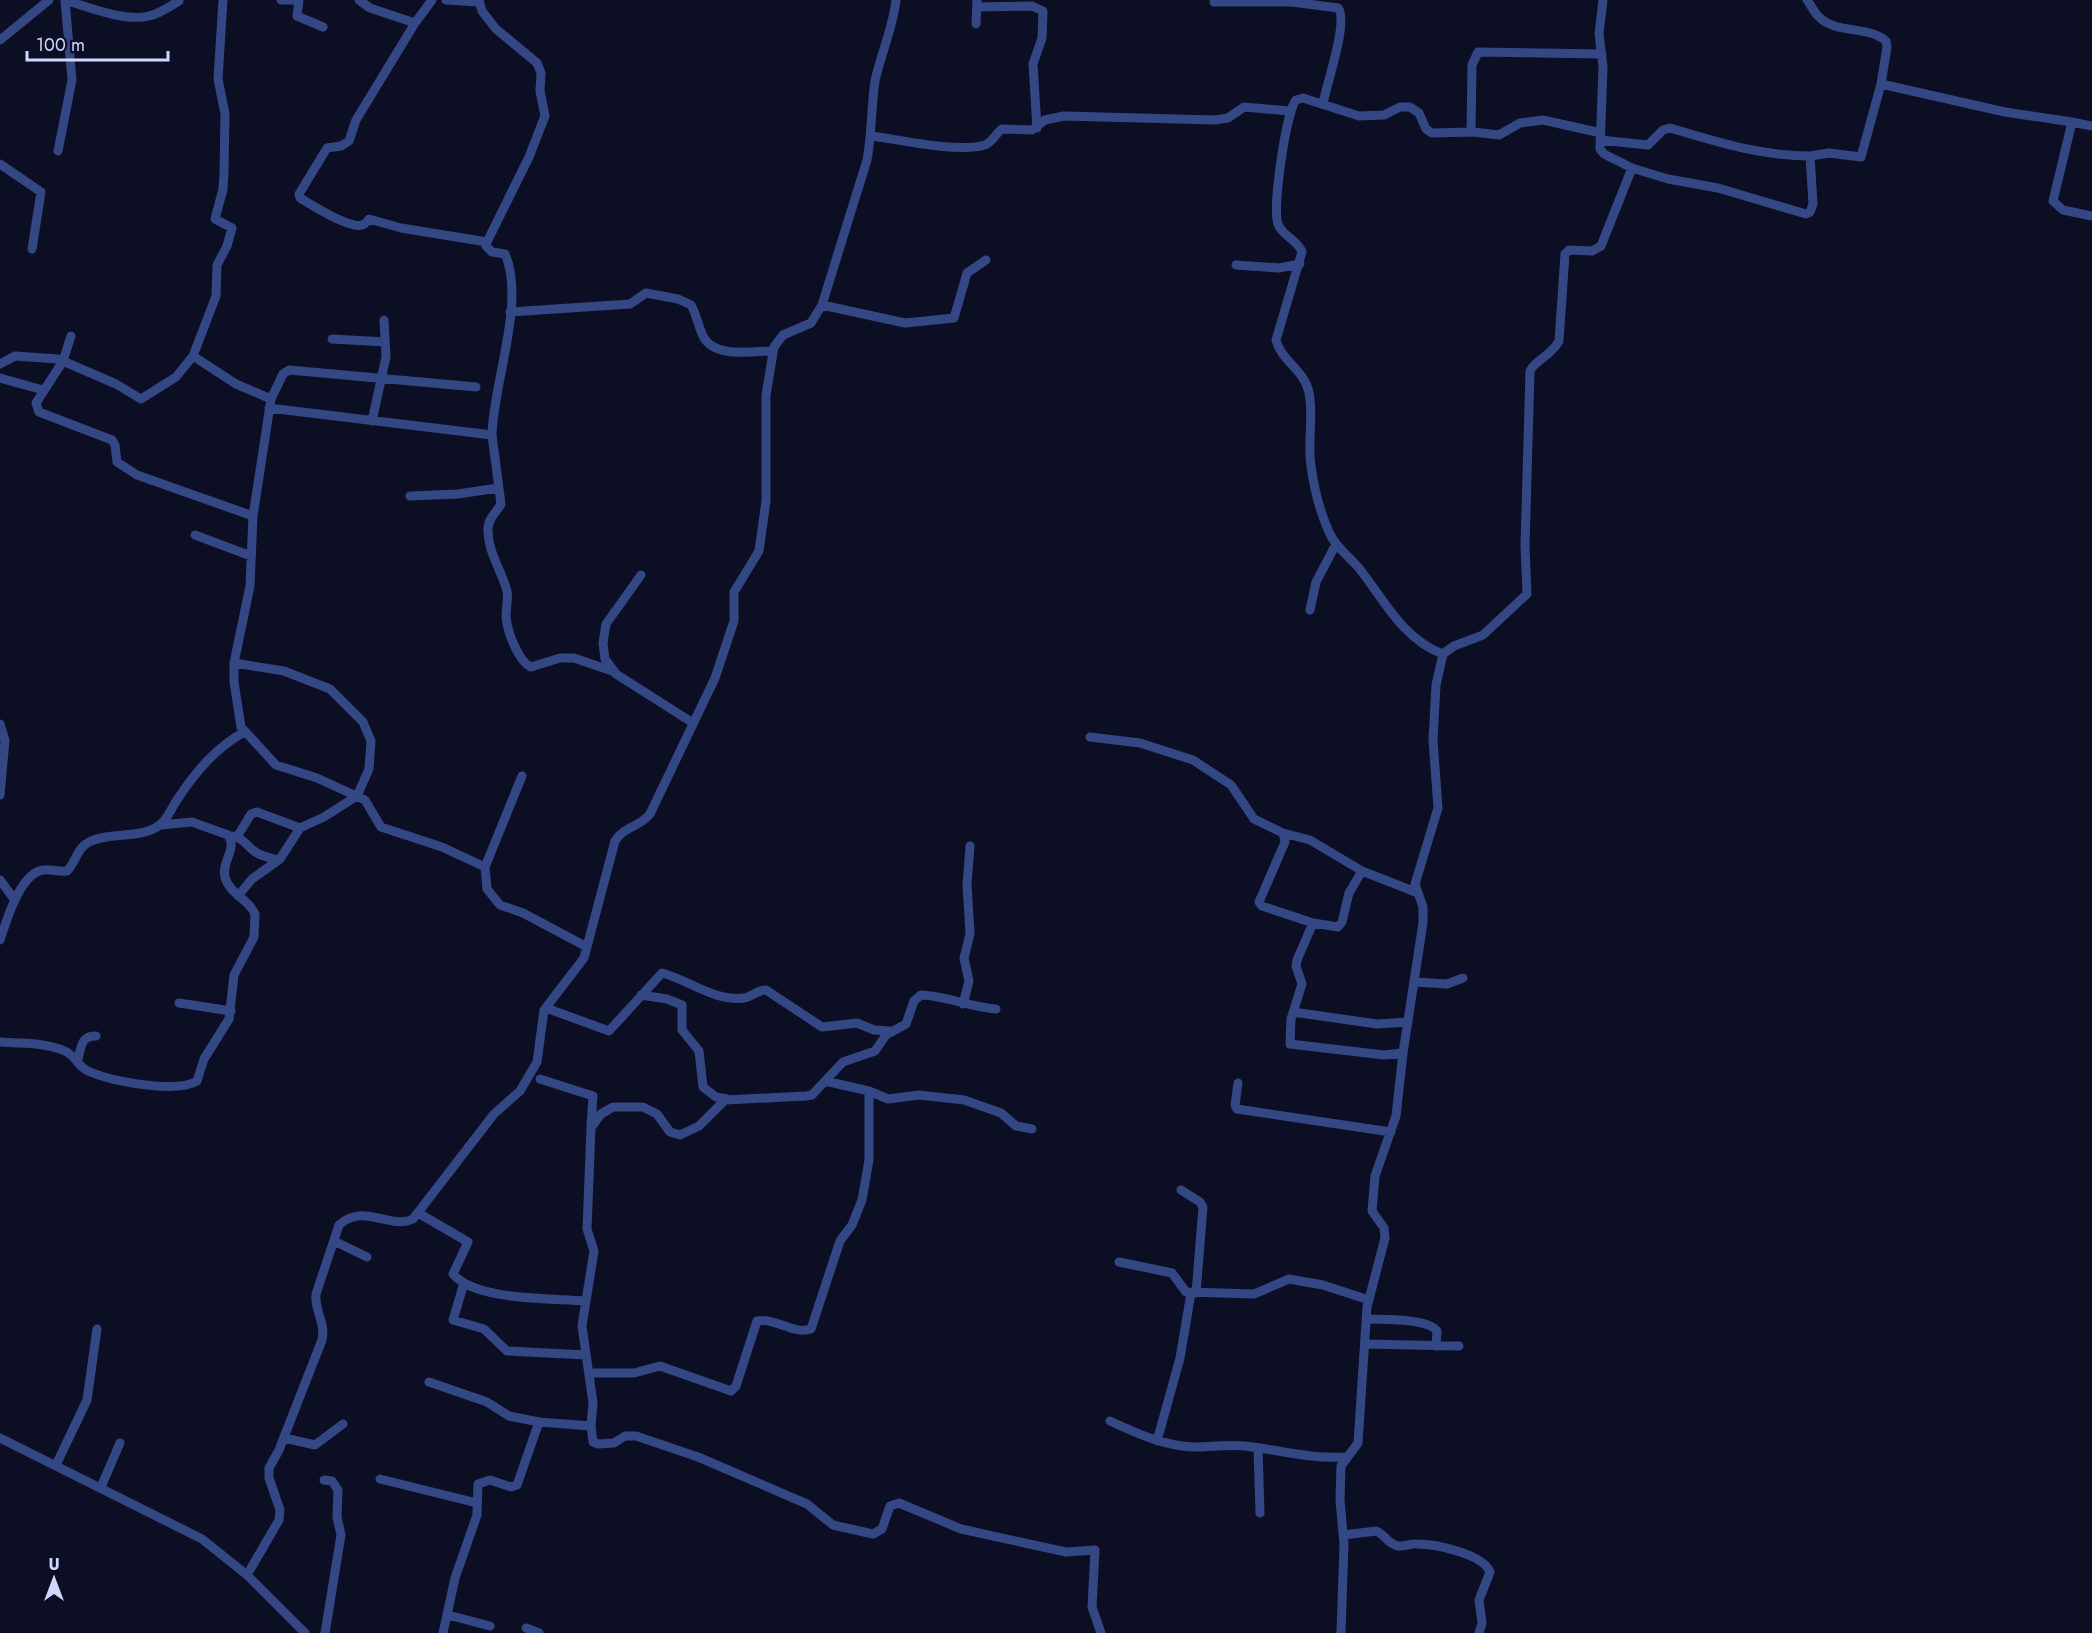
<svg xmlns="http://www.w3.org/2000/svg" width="2092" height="1633" font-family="Jost,sans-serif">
	<rect width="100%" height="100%" fill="#0c0e23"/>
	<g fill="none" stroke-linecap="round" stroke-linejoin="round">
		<path stroke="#344785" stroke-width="9" d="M65,0C87,7 126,22 149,16C160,14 170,6 179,1
			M223,0L218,79L225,114L224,173L223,189L215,219L232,228L227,246L217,265L216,296L193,356L236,384L271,399L253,516L250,586L234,663V682L241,727L276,765L317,778L365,800L381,827L442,847L485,867
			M281,0H298
			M299,0L297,16L323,27
			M359,0L370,8L415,23
			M432,0L415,23L356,120L349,141L341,146L327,148L299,194L300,198C312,205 349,229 362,225C364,225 368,221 369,219L401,228L487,242
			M446,0L478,2
			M1807,0C1811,5 1814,12 1818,16C1836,35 1868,25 1886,41L1887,47L1881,84
			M1214,2H1292L1338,8C1349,21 1326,85 1323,104
			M977,7L1032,6L1043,11L1042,38L1033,64L1037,128
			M976,24L977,0
			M0,40L49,0
			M2072,122L2092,126
			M1471,132L1472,65L1478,52L1602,54
			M872,136C900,140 959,153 985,145C993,142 996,133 1002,129L1032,130L1045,120L1064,116L1215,120L1228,118L1244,107L1289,111
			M1600,140L1648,145L1663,130L1670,128C1717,142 1761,156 1810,156
			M58,151L72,80L65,0
			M0,164L41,192L32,249
			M1632,168L1668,179L1718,188L1806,214L1810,212L1813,204L1810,156L1829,153L1861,157L1881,84L2005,112L2072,122L2053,201L2063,210L2092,216
			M1236,265L1279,268L1300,264
			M822,305L905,323L954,318L967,273L986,260
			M510,312L630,304L646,293L678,299L691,305C697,315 698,326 703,336C714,359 753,351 773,351
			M71,336L63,361L36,403L39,412L112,440L115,445L117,462L137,475L253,516
			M332,339L385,342
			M0,364L15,356L58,359L116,384L141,399L176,377L193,356
			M0,378L43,390
			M271,399L283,374L289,370L476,387
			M269,408L492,435C493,384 526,301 505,254L492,252L486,246L487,242L529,157L545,116L540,91L541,73L537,63L496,29L482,11L479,0
			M372,421L386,357L384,320
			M492,435L501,504C496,513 489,517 488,528C487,551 501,569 507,591C509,602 504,612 507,623C509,635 519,662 531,667L560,658H574L612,671
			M410,496L458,494L498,488
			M195,535L251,556
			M641,575L606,624L603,643L605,659L616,674L693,723
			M1310,610L1316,582L1336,544
			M1443,654L1454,646L1483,635L1527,594L1525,546L1530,371C1535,360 1550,357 1559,341L1565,254L1569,250L1592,251L1601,246L1632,168L1604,154L1600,149L1603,67L1599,34L1603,0
			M234,663L284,671L330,689L363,722L371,741L369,769L357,796L324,817L300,828L280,859L252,879L238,896
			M0,724L5,740L0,795
			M1090,737L1140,743L1193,760L1231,785L1254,819L1283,833L1285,842L1259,902L1262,906L1313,923L1338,927L1342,922L1349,893L1362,871L1418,893
			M522,776L485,867L487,889L500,905L523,913L587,947
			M1283,833L1310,840L1362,871
			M233,836C244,839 245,844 254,851C260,856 270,858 278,860
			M237,837L251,814L257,812L300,828
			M0,880L14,899
			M1313,923L1297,960L1296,966L1302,984L1291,1019L1290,1044L1384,1055L1403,1053
			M0,940C6,922 20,873 43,870C51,869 59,872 67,871C76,862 77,848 89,842C110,831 142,840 161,824C168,818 173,805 179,797C197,770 216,748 244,732
			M1415,982L1447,984L1463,978
			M641,995L667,999L682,1005V1030L699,1051L703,1087L716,1097L727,1099
			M179,1003L231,1011
			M963,1004L969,981L964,958L970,934L967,884L970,846
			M546,1008L609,1031L662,973C689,980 715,1002 744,998C752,997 757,990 766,990L822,1027L857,1023L874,1030L890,1031
			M996,1009C970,1007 947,996 921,995L914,1001L906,1024L886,1035L875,1051L843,1062L825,1081L869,1091L888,1099L919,1095L964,1100L1001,1113L1016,1126L1032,1129
			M1293,1012L1377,1024L1408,1022
			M0,1042C21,1044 40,1042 60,1049C77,1055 76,1065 88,1071C110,1081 176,1094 197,1081L204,1059L229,1019L234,975L254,937L255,914C249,899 229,894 225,877C221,862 238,848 228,835L192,822L161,825
			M78,1059C81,1048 81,1035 96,1036
			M540,1079L593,1096L591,1126
			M825,1081L812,1095L806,1096L725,1100L699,1126L680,1135L670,1132L657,1114L643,1107H613L601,1114L591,1128L587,1229L594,1251L582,1326L593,1403L591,1426L593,1442L598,1444L614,1443L625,1436H636L698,1457L807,1504L833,1525L873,1534L882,1529L890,1506L899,1503L961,1529L1066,1552L1095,1550L1092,1607L1101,1633
			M1238,1083L1235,1105L1237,1109L1391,1132
			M1181,1190L1200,1202L1203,1207L1196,1293
			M420,1214L468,1242L453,1274C476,1301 550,1298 585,1301
			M334,1241L367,1257
			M1119,1262L1172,1273L1186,1292L1254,1294L1289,1279L1323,1285L1369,1300
			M464,1283L453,1320L484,1329L507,1351L586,1355
			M1367,1319C1383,1320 1428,1318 1437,1331L1436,1346
			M1365,1344L1459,1346
			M589,1373H634L660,1366L731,1391L736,1386L757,1321C775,1317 793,1335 811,1329L840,1241L852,1225L862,1200L869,1160V1091
			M429,1382L487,1402L509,1416L539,1422L591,1426
			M1110,1421C1136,1433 1164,1446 1194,1447C1211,1447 1227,1444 1245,1446C1280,1450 1309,1459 1345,1457
			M0,1438L202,1539L247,1575L305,1633
			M284,1438L315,1445L343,1424
			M1157,1441L1180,1358L1191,1293
			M1258,1449L1260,1513
			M56,1465L87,1400L97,1329
			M380,1479L477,1503
			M324,1480L332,1481L338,1490L337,1517L341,1535L325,1633
			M101,1487L120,1443
			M1344,1535L1376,1531C1385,1534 1387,1544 1398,1546C1405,1547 1411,1543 1417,1544C1436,1544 1483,1554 1490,1572L1479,1600L1482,1623L1479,1633
			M247,1575L279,1520L280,1510L269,1478V1468L279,1450L322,1340C326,1323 314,1310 316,1294L339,1225C364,1202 389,1230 413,1219L494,1114L520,1091L537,1062L544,1010L584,958L615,841C623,827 640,827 650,814L715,678L734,621V592L759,551L766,501V395L774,347L783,335L811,323L822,305L867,160C872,134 871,107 875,81C881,53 893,28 896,0
			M448,1615L490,1626
			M526,1628L539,1633
			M443,1633L455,1578L477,1515L478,1484L490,1480L511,1487L517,1485L539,1422
			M1341,1633L1344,1544L1340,1500L1341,1466L1358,1443L1367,1307L1385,1238L1384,1228L1372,1211L1375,1176L1396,1116L1403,1053L1423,923V907L1415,884L1438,808L1433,740L1436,685L1443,654C1402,639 1384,599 1358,567C1349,556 1335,547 1329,532C1320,512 1314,488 1311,466C1307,442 1314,417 1309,393C1305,370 1281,361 1276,340L1302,252C1298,240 1282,236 1278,224C1272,209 1286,112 1296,100L1303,98L1359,116L1384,115L1400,107H1410L1419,113L1426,129L1432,133L1473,132L1499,135L1520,123L1543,120L1601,133"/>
	</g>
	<g transform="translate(54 1579)" stroke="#0c0e23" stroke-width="4.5" paint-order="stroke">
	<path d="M0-4.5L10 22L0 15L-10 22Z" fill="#cfd6ff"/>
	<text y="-9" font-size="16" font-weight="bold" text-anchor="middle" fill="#cfd6ff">U</text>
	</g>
	<path d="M27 51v9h141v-9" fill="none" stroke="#cfd6ff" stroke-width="3"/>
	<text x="36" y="51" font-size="18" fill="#cfd6ff" stroke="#0c0e23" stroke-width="4.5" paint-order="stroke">100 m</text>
</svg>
